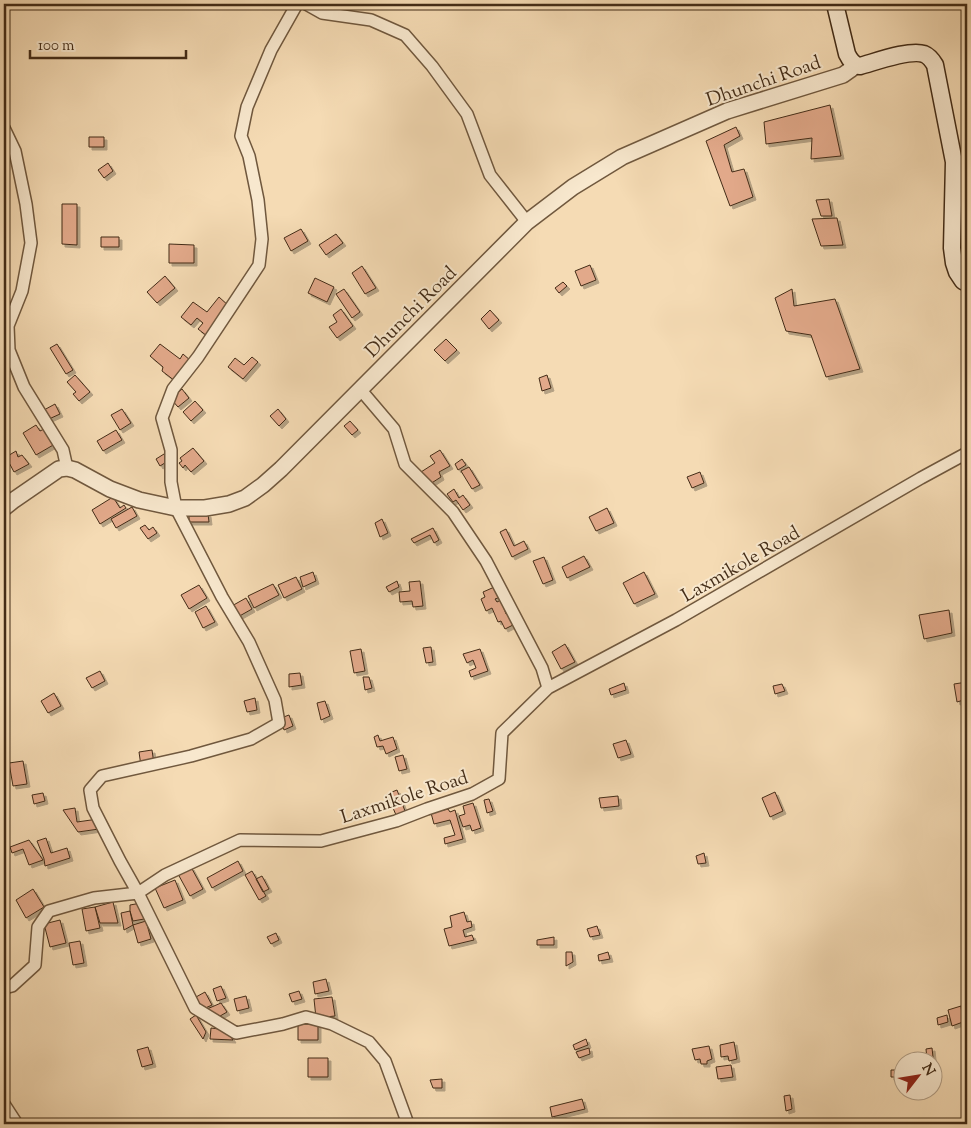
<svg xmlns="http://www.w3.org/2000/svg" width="971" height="1128" font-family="'Sorts Mill Goudy',serif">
	<defs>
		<filter id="shadow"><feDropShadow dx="3" dy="3" stdDeviation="0" flood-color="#0004"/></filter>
	</defs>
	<rect width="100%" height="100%" fill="#f5dbb4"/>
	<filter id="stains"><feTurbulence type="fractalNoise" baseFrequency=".004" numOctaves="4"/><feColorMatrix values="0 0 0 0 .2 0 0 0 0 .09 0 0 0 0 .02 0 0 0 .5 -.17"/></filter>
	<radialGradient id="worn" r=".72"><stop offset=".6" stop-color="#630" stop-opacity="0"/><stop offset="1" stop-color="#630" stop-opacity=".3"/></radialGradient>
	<path fill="#e2a98a" stroke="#432c17" filter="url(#shadow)" d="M830,105L841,156L811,159L812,138L766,144L764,122Z
		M736,127L740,136L724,145L732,172L744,169L753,197L730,206L706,141Z
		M89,137H104V147H89Z
		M108,163L113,171L104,178L98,170Z
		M829,199L832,216H821L816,200Z
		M62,204H77V245L62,244Z
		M837,218L843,245L821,246L812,219Z
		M301,229L308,241L291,251L284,238Z
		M336,234L343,243L326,255L319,245Z
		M101,237H119V247H101Z
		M169,244L194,245V263H169Z
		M590,265L596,280L581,286L575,271Z
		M362,266L376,288L365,294L352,273Z
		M165,276L175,288L157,303L147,292Z
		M315,278L334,287L327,302L308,293Z
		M563,282L567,286L559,293L555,288Z
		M344,289L360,312L352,318L336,294Z
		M792,289L794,306L835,299L860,369L826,377L811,335L786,331L775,298Z
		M219,297L230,307L207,336L198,329L203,323L197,318L191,325L181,317L193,302L207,312Z
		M341,309L353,326L337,338L329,327L337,322L333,315Z
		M490,310L499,320L489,329L481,319Z
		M446,339L457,350L445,361L434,350Z
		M57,344L73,370L66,374L50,348Z
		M160,344L180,359L183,354L191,361L175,381L162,371L163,367L150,356Z
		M252,357L258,362L243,379L228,367L235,358L244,365Z
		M75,375L90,392L79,401L73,394L76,392L67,382Z
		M547,375L551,388L542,391L539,378Z
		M182,389L189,398L178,407L171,399Z
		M195,401L203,410L191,421L183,412Z
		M55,404L60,414L49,419L44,410Z
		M122,409L131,423L120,430L111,415Z
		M278,409L286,419L279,426L270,416Z
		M350,421L358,430L352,435L344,426Z
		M36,425L40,431L46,428L55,444L36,455L23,433Z
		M116,430L122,440L103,451L97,441Z
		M193,448L204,461L191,472L185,465L183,468L179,463L182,461L180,458Z
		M440,450L450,466L439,472L441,477L430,484L421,472L435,463L430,456Z
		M16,451L18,457L22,455L29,464L14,472L6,457Z
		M164,454L168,461L160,466L156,459Z
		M462,459L466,465L458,470L455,464Z
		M469,467L480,485L472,489L461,471Z
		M700,472L704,483L692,488L687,477Z
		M454,489L459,498L463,495L470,505L463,510L456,500L453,502L447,494Z
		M113,497L120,508L124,505L126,508L100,524L92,510Z
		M132,507L137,516L116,528L111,519Z
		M607,508L614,523L596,531L589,517Z
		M208,514L209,522H189V515Z
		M382,519L388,533L380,537L375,523Z
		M145,525L149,530L153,527L157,533L148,539L140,528Z
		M433,528L439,540L434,543L430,535L414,543L411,539Z
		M506,529L514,546L524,541L528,549L512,557L500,532Z
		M584,556L590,567L567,578L562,567Z
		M544,557L553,580L543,584L533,561Z
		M313,572L316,581L303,587L300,577Z
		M644,572L655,594L634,604L623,583Z
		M296,577L302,589L284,598L278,585Z
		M397,581L399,587L389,592L386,587Z
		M420,581L423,606L413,607L412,601L400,602L399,592L410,591L409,582Z
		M273,584L279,595L254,608L248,596Z
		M199,585L207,598L189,609L181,595Z
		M499,585L503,596L495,599L497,602L501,600L506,614L512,611L517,623L505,629L501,621L498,622L492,608L486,611L481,599L485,597L483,592Z
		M246,598L252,609L236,618L230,607Z
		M206,606L215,622L203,628L195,612Z
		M949,610L952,633L924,639L919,615Z
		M565,644L575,662L561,669L552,652Z
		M431,647L433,662L426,663L423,648Z
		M361,649L365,671L354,673L350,651Z
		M480,649L488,671L471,677L469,671L476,668L473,660L467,663L463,654Z
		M100,671L105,681L92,688L86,678Z
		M300,673L302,685L289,687V674Z
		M363,677H369L372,688L365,690Z
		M967,682V699L957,702L954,684Z
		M624,683L626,690L611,695L609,689Z
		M782,684L785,691L775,694L773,686Z
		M54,693L61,706L48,713L41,701Z
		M255,698L257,710L247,712L244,701Z
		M325,701L330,716L321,720L317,703Z
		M289,715L293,726L284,730L281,718Z
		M378,735L380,741L393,737L397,749L386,754L383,746L377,747L374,737Z
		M626,740L631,754L618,758L613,744Z
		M152,750L154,764L141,766L139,752Z
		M403,755L407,769L399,771L395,757Z
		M23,761L27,784L13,786L9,763Z
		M397,790L405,811L396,815L387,794Z
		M775,792L783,811L770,817L762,798Z
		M43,793L45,801L34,804L32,795Z
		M618,796L619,806L601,808L599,798Z
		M489,799L493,811L487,813L484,800Z
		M473,803L481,828L472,831L470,825L463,827L459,816L465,814L463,806Z
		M75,808L77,822L98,819L99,829L78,832L63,810Z
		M448,809L450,812L455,810L463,839L445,844L444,838L455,835L450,820L434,824L431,813Z
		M46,838L51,853L67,848L70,858L45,866L44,859L37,841Z
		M29,840L43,860L29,865L23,849L12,853L10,847Z
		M704,853L706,863L698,864L696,856Z
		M238,861L243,871L212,888L207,878Z
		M191,867L203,889L190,896L178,874Z
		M252,871L266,896L259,900L245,875Z
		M262,876L269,889L263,892L256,879Z
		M175,880L183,900L164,908L155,888Z
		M33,889L44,907L26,918L16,900Z
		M113,902L118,923H100L95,907Z
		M141,903L144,919L133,921L130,911V905Z
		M95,907L100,928L86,931L82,909Z
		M130,911L133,925L124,930L121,913Z
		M464,912L467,922L471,921L472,927L463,930L465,937L472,935L474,940L449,946L444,929L452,927L450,916Z
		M60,920L66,943L50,947L44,924Z
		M146,921L151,939L138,943L133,925Z
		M597,926L600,935L590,937L587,929Z
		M276,933L279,940L271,944L267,937Z
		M554,937V945H537V940Z
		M80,941L84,963L73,965L69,943Z
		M566,952H572L573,962L566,966Z
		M608,952L610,959L599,961L598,955Z
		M326,979L329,991L315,994L313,982Z
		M221,986L226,998L217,1001L213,989Z
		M299,991L302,999L292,1002L289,994Z
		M205,992L212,1005L201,1010L196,997Z
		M246,996L249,1008L237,1011L234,999Z
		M332,997L335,1016L316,1018L314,999Z
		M221,1003L227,1012L215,1019L207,1009Z
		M961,1006L963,1022L952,1026L948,1010Z
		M196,1015L206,1032L203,1039L190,1019Z
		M947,1015L948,1022L938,1025L937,1018Z
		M298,1023H318V1040H298Z
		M211,1028L227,1030L233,1040L210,1039Z
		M586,1039L588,1045L575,1050L573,1045Z
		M734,1042L737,1059L729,1061L728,1056L721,1057L720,1045Z
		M709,1046L712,1059L707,1061V1064H701L700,1059L695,1060L692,1049Z
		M148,1047L153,1064L142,1067L137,1050Z
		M589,1048L590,1054L579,1058L576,1052Z
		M932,1048L934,1066V1067V1060H927L926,1049Z
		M308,1058H328V1077H308Z
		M731,1065L733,1077L718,1079L716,1067Z
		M891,1070H904V1077H891Z
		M442,1079V1088H433L430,1080Z
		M790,1095L792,1109L786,1111L784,1096Z
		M582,1099L585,1109L552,1117L550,1107Z"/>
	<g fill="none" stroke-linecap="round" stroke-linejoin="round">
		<defs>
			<path id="minor" d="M297,4L271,50L247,107L241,136L249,156L258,200L262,239L259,265L198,357L173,389L162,418L171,450V482L176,508L222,597L249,642L275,700L279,723L251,739L191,756L102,776L90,790L93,808L120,861L138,893L195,1008L236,1033L283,1024L306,1017L332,1024L369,1042L385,1061L408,1124
				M306,4L322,13L371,20L405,35L432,66L467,114L490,175L527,222
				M4,128L15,151L26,204L31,243L22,291L8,326L9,350L24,387L63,450L67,468
				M360,389L394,429L405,464L453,512L486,561L542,668L548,688
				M4,988L12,986L35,965L38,927L49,911L94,898L138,893L165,875L240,840L321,841L396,821L427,809L472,794L499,779L502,733L548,688L676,620L921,478L967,453
				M4,1104L17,1124"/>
			<path id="tertiary" d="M4,508L14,500L59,469L67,468L75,470L110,489L139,500L176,508H205L229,504L245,498L263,485L281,469L527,222L573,187L622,157L727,111L843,75L850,70L856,65"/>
			<path id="secondary" d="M835,4L847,54C850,60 853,65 860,66C875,62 910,49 924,54C929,56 932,60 935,65L954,162L952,248L954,263L957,272L963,281L967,283"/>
		</defs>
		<use href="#minor" stroke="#70583e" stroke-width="14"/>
		<use href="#tertiary" stroke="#70583e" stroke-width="18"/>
		<use href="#secondary" stroke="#432c17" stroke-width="19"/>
		<use href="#minor" stroke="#f8e8ce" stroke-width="11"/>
		<use href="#tertiary" stroke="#f8e8ce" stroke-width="15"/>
		<use href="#secondary" stroke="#f8e8ce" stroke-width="16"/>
	</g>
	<g text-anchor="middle" stroke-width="4" stroke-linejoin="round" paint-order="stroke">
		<g font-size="19" fill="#432c17" stroke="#f8e8ce">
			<text transform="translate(763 80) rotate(-19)" y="7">Dhunchi Road</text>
			<text transform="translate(410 311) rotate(-45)" y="7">Dhunchi Road</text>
			<text transform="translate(740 563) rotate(-30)" y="7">Laxmikole Road</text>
			<text transform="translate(404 796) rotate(-18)" y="7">Laxmikole Road</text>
		</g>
	</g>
	<rect width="971" height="1128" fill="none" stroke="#f5dbb4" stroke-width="20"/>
	<rect x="5" y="5" width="961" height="1118" fill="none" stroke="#432c17" stroke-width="2.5"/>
	<rect x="10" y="10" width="951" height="1108" fill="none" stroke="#432c17"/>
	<g transform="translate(918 1076) rotate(59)"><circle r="24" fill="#f8e8ce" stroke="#b09d85"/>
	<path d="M0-4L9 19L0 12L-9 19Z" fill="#8f2418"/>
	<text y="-8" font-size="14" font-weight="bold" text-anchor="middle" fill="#432c17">N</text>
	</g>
	<path d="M30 50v8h156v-8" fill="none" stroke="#432c17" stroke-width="2.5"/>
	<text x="38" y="50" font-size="15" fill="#432c17" stroke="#f8e8ce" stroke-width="4" paint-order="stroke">100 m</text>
	<rect width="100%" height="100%" filter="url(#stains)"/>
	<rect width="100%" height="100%" fill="url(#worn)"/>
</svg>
